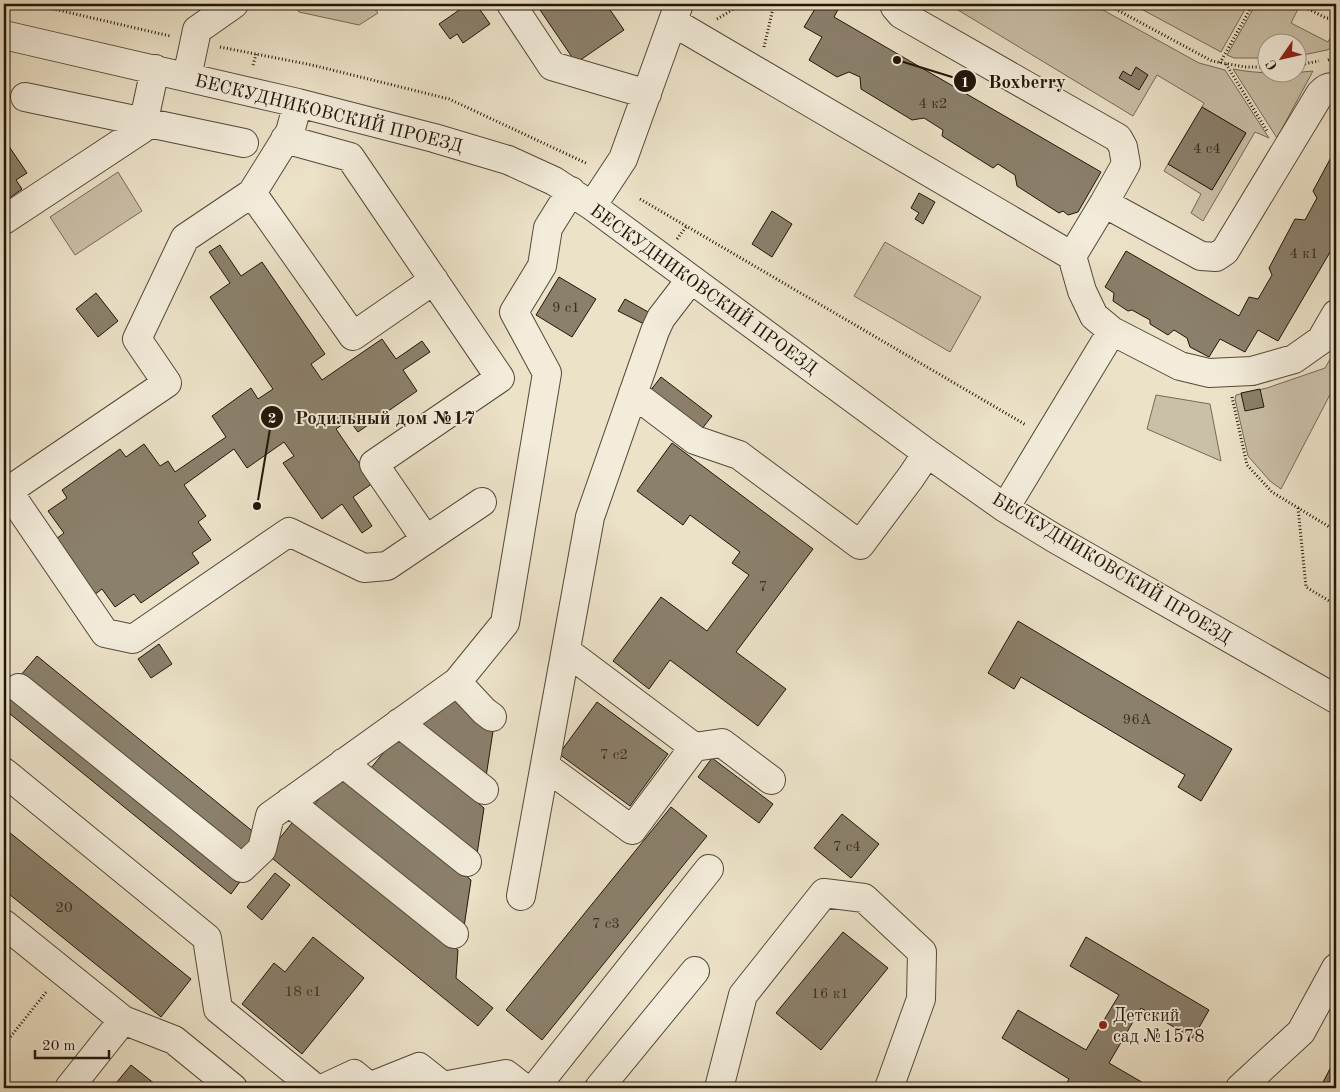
<svg xmlns="http://www.w3.org/2000/svg" width="1340" height="1092" font-family="'Old Standard TT',serif">
	<rect width="100%" height="100%" fill="#ece2c8"/>
	<filter id="stains"><feTurbulence type="fractalNoise" baseFrequency=".004" numOctaves="4"/><feColorMatrix values="0 0 0 0 .2 0 0 0 0 .09 0 0 0 0 .02 0 0 0 .5 -.17"/></filter>
	<radialGradient id="worn" r=".72"><stop offset=".6" stop-color="#630" stop-opacity="0"/><stop offset="1" stop-color="#630" stop-opacity=".3"/></radialGradient>
	<path fill="#cabfa7" stroke="#766a58" d="M294,4H372L378,13L359,25L299,12Z
		M948,4H1092L1199,63L1225,70L1269,138L1255,132L1203,221L1191,213L1201,194L1164,171L1168,164L1212,190L1246,133L1202,107L1204,103L1157,75L1133,116Z
		M1132,4H1248L1221,52Z
		M1256,4H1290L1298,9L1291,23L1328,42L1336,28V46L1327,50L1298,56V42H1268L1267,58H1234L1227,55Z
		M1233,69C1259,74 1286,74 1313,71L1277,138Z
		M118,172L142,211L75,255L50,217Z
		M885,242L981,297L950,352L854,296Z
		M1336,349V383L1281,489L1270,481L1248,456L1235,399L1236,395L1267,388L1325,368Z
		M1156,395L1210,404L1221,461L1147,429Z"/>
	<path fill="#8b806c" stroke="#221608" d="M396,4H410L401,10Z
		M468,4H476L490,24L463,43L457,34L450,39L439,24Z
		M536,4H606L624,30L576,63Z
		M818,4H841L834,17L1101,172L1078,212L1068,215L1063,211L1059,213L1017,186L1015,175L998,164L993,168L942,136L943,130L924,118L912,120L861,89L860,77L849,72L837,77L809,60L822,37L804,27Z
		M1136,67L1148,75L1139,90L1119,78L1123,71L1131,76Z
		M1202,107L1246,133L1212,190L1168,164Z
		M4,139L27,173L16,180L22,189L4,202Z
		M1336,148V242L1278,341L1258,330L1245,352L1220,339L1209,357L1190,347L1187,338L1174,330L1168,335L1150,324V320L1132,310L1128,311L1113,301L1114,293L1105,287L1126,251L1239,316L1249,297L1258,299L1272,275L1269,268L1295,219L1305,220L1317,198L1313,191Z
		M919,193L935,202L923,224L915,219L919,213L911,208Z
		M772,211L792,224L772,257L752,244Z
		M220,245L241,276L262,262L325,354L311,364L322,380L382,339L396,359L422,341L430,352L403,370L417,391L358,432L349,420L336,429L373,483L353,497L372,526L362,533L342,504L322,519L283,463L294,456L284,442L247,468L234,449L184,485L206,516L198,522L211,540L192,553L199,563L141,603L134,594L115,607L102,589L94,595L56,539L64,533L48,511L67,498L62,490L120,449L126,457L144,444L160,466L168,461L175,472L226,437L212,416L251,388L258,399L273,389L210,297L230,283L209,252Z
		M559,277L596,299L572,337L536,315Z
		M96,293L118,321L98,337L76,309Z
		M625,299L650,313L644,324L618,311Z
		M661,377L712,416L701,430L650,391Z
		M1260,389L1264,407L1245,411L1241,393Z
		M672,443L813,549L736,652L786,689L758,726L670,660L649,689L613,661L661,597L707,631L749,575L732,563L740,552L690,515L683,525L637,491Z
		M4,457L10,467L4,471Z
		M1018,621L1232,749L1201,801L1178,787L1185,775L1021,677L1014,689L988,673Z
		M159,644L172,664L151,678L138,659Z
		M37,656L256,834L240,853L21,675Z
		M10,690L242,879L231,894L4,709V698Z
		M446,692L493,731L486,777L421,723Z
		M597,702L668,754L630,806L559,754Z
		M397,736L484,808L477,854L371,768Z
		M712,758L773,804L759,823L698,777Z
		M340,773L471,880L464,927L314,805Z
		M671,807L707,836L542,1040L506,1010Z
		M842,814L879,844L851,878L814,848Z
		M296,818L458,950L456,978L493,1008L478,1026L267,854Z
		M4,828L191,979L161,1017L4,890Z
		M275,873L290,885L262,920L247,907Z
		M843,932L888,968L821,1050L776,1013Z
		M313,937L364,978L302,1054L242,1004L274,963L285,972Z
		M1086,937L1209,1010L1193,1038L1141,1008L1109,1063L1152,1088H1064L1069,1079L1002,1038L1018,1010L1086,1050L1119,995L1070,966Z
		M1336,1056V1088H1320L1332,1065Z
		M131,1065L160,1088H112Z"/>
	<g fill="none" stroke-linecap="round" stroke-linejoin="round">
		<defs>
			<path id="minor" d="M511,4L552,66L647,94
				M894,4L895,7L901,14L1118,138L1123,147L1126,164L1104,203L1072,256
				M673,22L1072,256L1082,291L1094,316L1112,331L1180,366L1209,373L1252,371L1294,359L1321,340L1336,314
				M4,35L298,103L434,138L508,160L554,181L592,206L927,453L1005,508L1054,538L1336,699
				M187,77L197,30L234,4
				M25,97L244,143
				M298,103L290,132L252,193L185,238L137,339L167,383L8,491L105,633L133,639L289,532L364,568L387,566L482,502
				M285,139L350,157L500,378L374,464L426,540
				M252,193L353,336L434,280
				M1104,203L1201,256L1216,257L1225,251L1320,94C1325,89 1329,85 1336,89
				M592,206L623,159L679,4
				M4,220L142,129L155,69
				M633,393L695,440L739,455L860,545L911,477L927,453
				M1005,508L1112,331
				M566,651L694,747L722,743L771,780
				M457,682L484,711L492,717
				M19,688L242,868L262,849L270,816L457,682L505,623L547,373L514,312L542,266L548,228L571,191
				M399,723L484,790
				M343,763L467,862
				M545,766L632,830L694,747
				M4,772L207,938L218,1009L315,1088
				M289,802L454,934
				M521,896L590,517L655,331L661,318L691,279
				M4,924L123,1020L174,1040L233,1088
				M369,1087L419,1067L443,1086L506,1074L524,1088
				M69,1088L123,1020
				M324,1088L354,1074L371,1088
				M535,1088L709,869
				M599,1088L695,971
				M719,1088L743,995L824,893L864,898L922,952L921,999L889,1088
				M1240,1088L1301,1032L1336,968"/>
		</defs>
		<use href="#minor" stroke="#544938" stroke-width="30"/>
		<path stroke="#221608" stroke-width="3" stroke-dasharray="1 2.5" stroke-linecap="butt" d="M32,4L170,36
			M1106,4L1212,61L1245,67H1268
			M1299,4L1326,18L1336,19
			M717,19L742,4
			M220,47L312,65L449,99L588,164
			M764,47L774,4
			M1328,60L1336,57
			M1220,63L1253,4
			M1226,64L1267,131
			M253,65L256,54
			M1298,65L1319,61
			M640,199L1026,425
			M677,239L686,227
			M1232,397L1247,465L1272,492L1336,531
			M1298,508L1306,587L1336,605
			M4,1045L47,991"/>
		<use href="#minor" stroke="#f3ecdb" stroke-width="28"/>
	</g>
	<circle fill="#8f2418" stroke="#f3ecdb" stroke-width="2" cx="1103" cy="1025" r="5"/>
	<g text-anchor="middle" stroke-width="4" stroke-linejoin="round" paint-order="stroke">
		<g font-size="15" fill="#3c3021">
			<text x="933" y="108">4 к2</text>
			<text x="1207" y="153">4 с4</text>
			<text x="1304" y="258">4 к1</text>
			<text x="566" y="312">9 с1</text>
			<text x="763" y="591">7</text>
			<text x="1137" y="724">96А</text>
			<text x="614" y="759">7 с2</text>
			<text x="847" y="851">7 с4</text>
			<text x="64" y="912">20</text>
			<text x="606" y="928">7 с3</text>
			<text x="303" y="996">18 с1</text>
			<text x="830" y="998">16 к1</text>
		</g>
		<g font-size="18" fill="#221608" stroke="#f3ecdb">
			<text transform="translate(329 113) rotate(14)" y="6">БЕСКУДНИКОВСКИЙ ПРОЕЗД</text>
			<text transform="translate(704 289) rotate(36)" y="6">БЕСКУДНИКОВСКИЙ ПРОЕЗД</text>
			<text transform="translate(1112 568) rotate(31)" y="6">БЕСКУДНИКОВСКИЙ ПРОЕЗД</text>
		</g>
		<g font-size="18" fill="#221608" stroke="#f3ecdb" text-anchor="start">
			<text x="1113" y="1021">Детский<tspan x="1113" dy="21">сад №1578</tspan></text>
		</g>
	</g>
	<path fill="none" stroke="#221608" stroke-width="2" d="M897 60L965 81M257 506L272 417"/>
	<g fill="#221608" stroke="#f3ecdb" stroke-width="2">
		<circle cx="897" cy="60" r="5"/>
		<circle cx="257" cy="506" r="5"/>
		<circle cx="965" cy="81" r="12"/>
		<circle cx="272" cy="417" r="12"/>
	</g>
	<g font-size="15" text-anchor="middle" font-weight="bold" fill="#fff">
		<text x="965" y="87">1</text>
		<text x="272" y="423">2</text>
	</g>
	<g font-size="19" text-anchor="middle" font-weight="bold" fill="#221608" stroke="#f3ecdb" stroke-width="4" stroke-linejoin="round" paint-order="stroke">
		<text x="1027" y="88">Boxberry</text>
		<text x="385" y="424">Родильный дом №17</text>
	</g>
	<rect width="1340" height="1092" fill="none" stroke="#ece2c8" stroke-width="20"/>
	<rect x="5" y="5" width="1330" height="1082" fill="none" stroke="#221608" stroke-width="2.5"/>
	<rect x="10" y="10" width="1320" height="1072" fill="none" stroke="#221608"/>
	<g transform="translate(1282 58) rotate(236)"><circle r="24" fill="#f3ecdb" stroke="#9f9687"/>
	<path d="M0-4L9 19L0 12L-9 19Z" fill="#8f2418"/>
	<text y="-8" font-size="14" font-weight="bold" text-anchor="middle" fill="#221608">С</text>
	</g>
	<path d="M35 1050v8h74v-8" fill="none" stroke="#221608" stroke-width="2.5"/>
	<text x="42" y="1050" font-size="15" fill="#221608" stroke="#f3ecdb" stroke-width="4" paint-order="stroke">20 m</text>
	<rect width="100%" height="100%" filter="url(#stains)"/>
	<rect width="100%" height="100%" fill="url(#worn)"/>
</svg>
